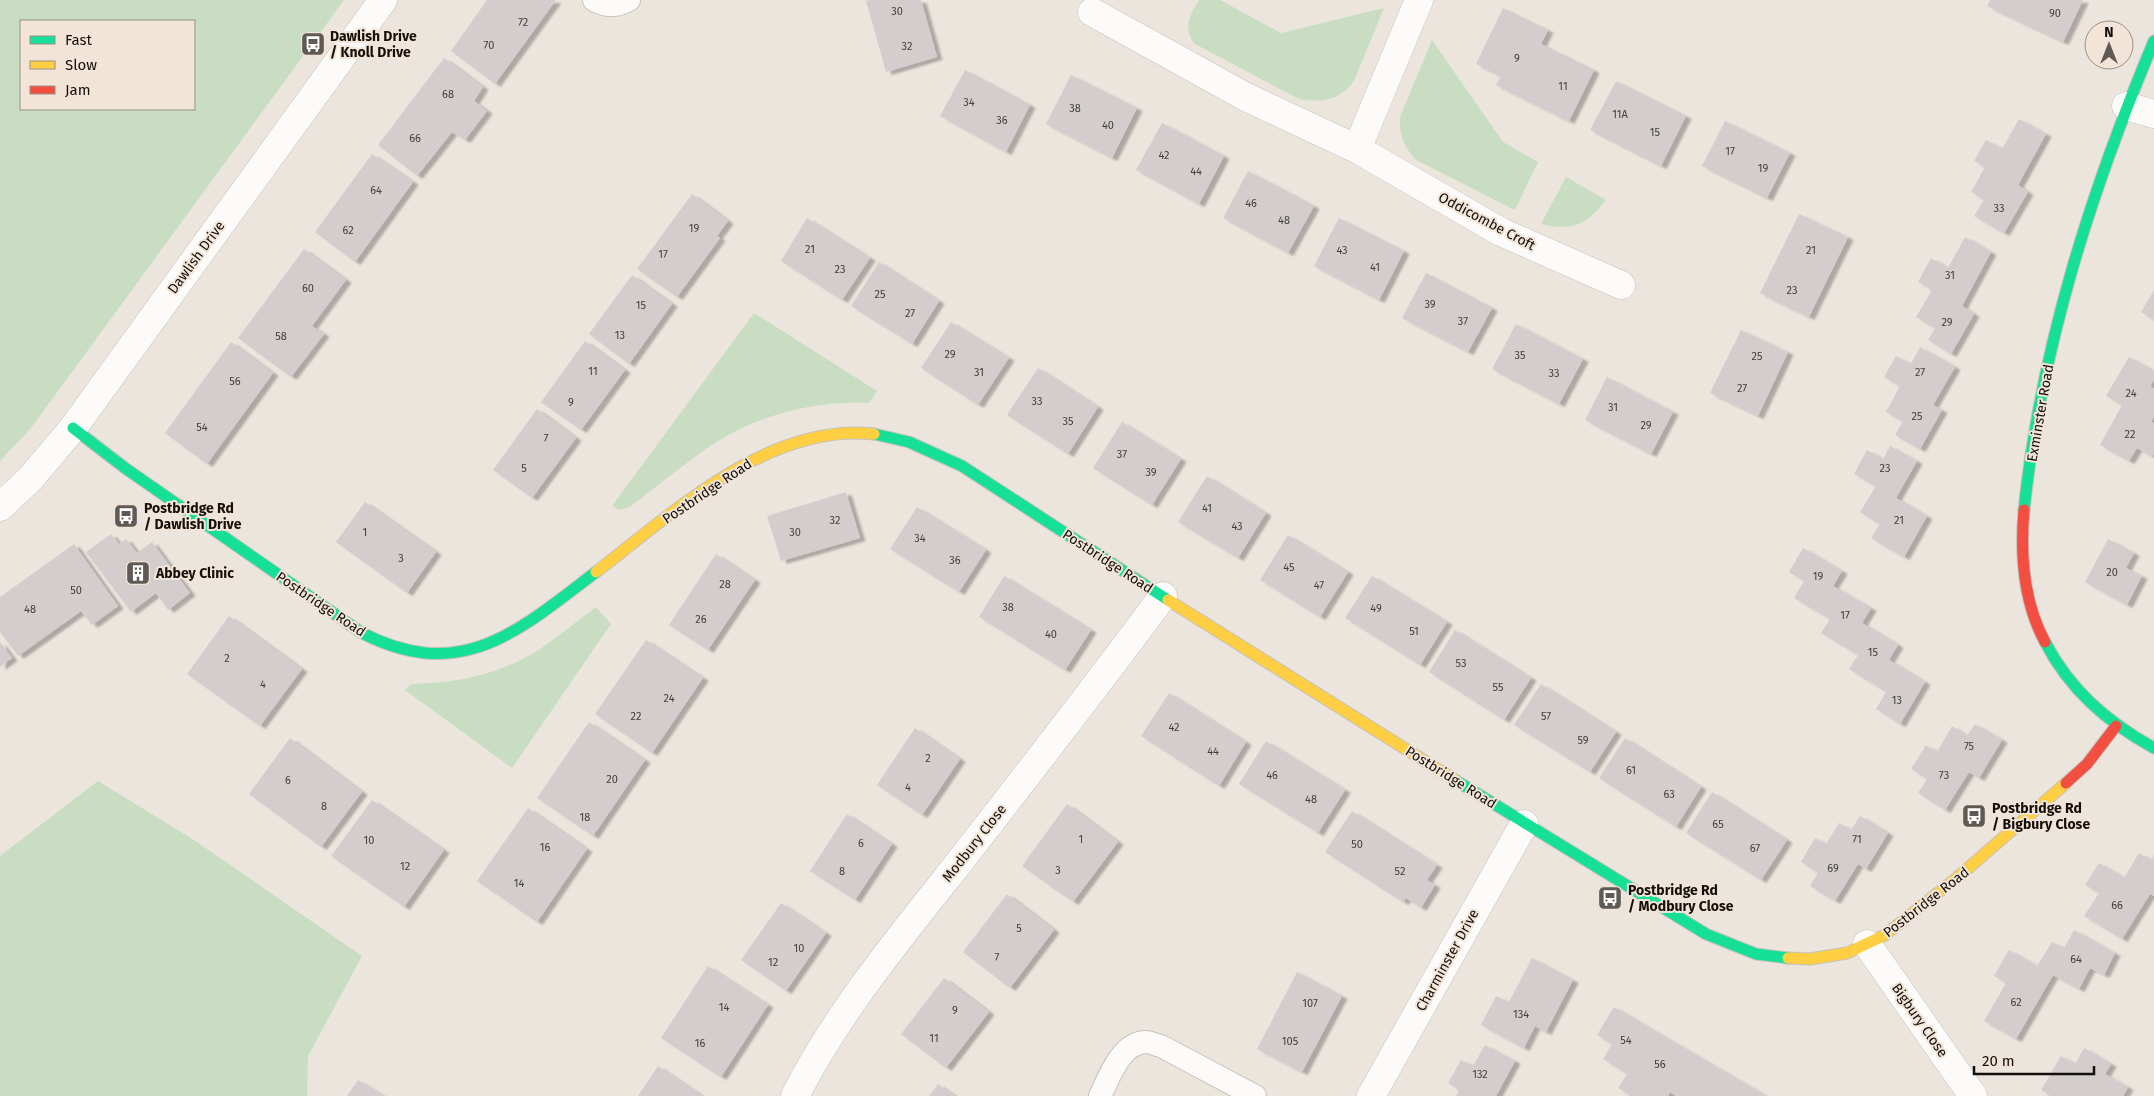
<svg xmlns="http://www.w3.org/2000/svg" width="2154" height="1096" font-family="'Fira Sans',sans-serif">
	<defs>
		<filter id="shadow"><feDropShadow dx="5.5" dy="3" stdDeviation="1" flood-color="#0004"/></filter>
	</defs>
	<rect width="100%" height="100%" fill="#ece5de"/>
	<path fill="#c8ddc2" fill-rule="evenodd" d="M0,0H344L31,428L0,461ZM21,21H194V109H21Z
		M1199,0H1220L1281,33L1384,8L1354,81C1340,100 1322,103 1299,99L1195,44C1182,28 1190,15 1199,0Z
		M1432,40L1503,142L1538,162L1515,210L1416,160C1404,147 1399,135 1400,117Z
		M1566,177L1606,200C1588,224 1572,232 1541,224Z
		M754,313L877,391L869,403C811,400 750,417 703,451C678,469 654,488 630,507L620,510L612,506Z
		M596,607L611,624L512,768L405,690L411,684C456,683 502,674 540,649C559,636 577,621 596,607Z
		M98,781L194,840L362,956L308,1056L307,1096H0V856Z"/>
	<path fill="#d3cdcd" filter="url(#shadow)" d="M487,0H556L495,84L451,51Z
		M870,0H921L937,57L886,72L866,1Z
		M1990,0H2083L2063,42L1987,6Z
		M1503,8L1548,30L1541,44L1594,70L1569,121L1496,85L1501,76L1476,64Z
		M444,58L483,87L474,101L487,111L465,140L452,132L417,176L378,145Z
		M965,70L1030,105L1006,152L940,116Z
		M1071,75L1137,108L1112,158L1046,124Z
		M1616,81L1686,116L1661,166L1590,130Z
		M2019,119L2046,134L2018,185L2028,192L2004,233L1974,216L1984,200L1971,192L1985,167L1974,161L1986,140L2002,149Z
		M1725,121L1790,153L1767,198L1702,166Z
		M1162,123L1224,156L1199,204L1136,170Z
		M372,154L413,182L355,262L315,232Z
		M1248,171L1314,206L1288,253L1223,218Z
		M692,194L728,221L717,236L720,238L677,297L637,269Z
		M1799,214L1848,237L1809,317L1760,293Z
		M807,218L870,258L842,300L781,261Z
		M1339,218L1404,251L1379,300L1314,266Z
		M1965,237L1991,252L1962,306L1974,314L1951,354L1928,340L1935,328L1916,317L1932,290L1918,282L1931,258L1948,268Z
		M304,249L346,280L312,326L324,334L291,377L238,338Z
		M879,262L939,301L912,344L851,306Z
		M1426,273L1492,308L1468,352L1402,318Z
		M632,275L672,304L629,364L589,334Z
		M2154,290V320L2141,312Z
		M951,322L1009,358L978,405L921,368Z
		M1516,324L1583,359L1559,404L1492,369Z
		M1741,330L1788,352L1758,416L1710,393Z
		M585,341L625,370L581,430L541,402Z
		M231,342L273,373L207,464L165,433Z
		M1920,347L1955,367L1933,405L1942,410L1920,449L1895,435L1903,421L1886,412L1900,386L1884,377L1896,356L1911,364Z
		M2129,357L2154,371V380L2150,386L2154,389V416L2151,422L2154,423V454L2152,457L2137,448L2129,461L2100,445L2122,405L2106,396Z
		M1038,368L1098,407L1068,454L1007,415Z
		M1607,377L1673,412L1651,454L1585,420Z
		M537,409L576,438L532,498L493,470Z
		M1122,422L1181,459L1152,505L1093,468Z
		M1890,446L1917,461L1896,498L1927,516L1904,557L1871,538L1880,524L1860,512L1876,486L1854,474L1867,450L1883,459Z
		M1207,476L1266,513L1238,558L1178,522Z
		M846,492L860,538L781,561L767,516Z
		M365,502L436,552L407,593L336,542Z
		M917,507L986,550L959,592L890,549Z
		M111,534L119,544L126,539L137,553L152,542L190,593L168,610L156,593L131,612L86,552Z
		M1288,535L1348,572L1320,617L1260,580Z
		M2108,539L2134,553L2126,568L2142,576L2127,605L2085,582Z
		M74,544L118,606L92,625L81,611L18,656L0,632V597Z
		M1803,548L1842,571L1833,586L1871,608L1862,623L1898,645L1889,660L1925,682L1900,724L1876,709L1886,692L1849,669L1858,655L1821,633L1830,619L1794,598L1804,581L1789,572Z
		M716,554L755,580L708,650L669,625Z
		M1004,576L1091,630L1065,670L979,617Z
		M1372,576L1447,622L1420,665L1345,618Z
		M229,616L302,669L260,726L187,674Z
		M1455,630L1531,678L1504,720L1429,672Z
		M646,640L703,678L652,753L595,714Z
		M0,642L12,658L0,667Z
		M1541,684L1616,732L1590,772L1514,725Z
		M1169,693L1246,742L1219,786L1141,736Z
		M589,722L645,760L593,836L537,798Z
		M1975,724L2002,740L1979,778L1969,772L1945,810L1918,793L1927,779L1911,769L1926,745L1937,752L1952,726L1967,736Z
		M915,728L960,759L922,815L877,785Z
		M290,738L362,792L321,847L249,794Z
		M1625,738L1701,787L1676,827L1599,778Z
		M1266,741L1345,790L1318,833L1239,784Z
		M1712,792L1787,840L1761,880L1686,833Z
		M372,800L444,850L404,907L331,856Z
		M1067,804L1118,842L1073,902L1022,866Z
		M528,808L587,849L537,922L477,881Z
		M1352,811L1437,865L1427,880L1435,885L1421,908L1406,898L1403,902L1325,852Z
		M847,814L892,844L855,900L810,871Z
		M1860,816L1888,833L1866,869L1858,864L1835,901L1810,886L1818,873L1801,862L1815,838L1826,844L1839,823L1851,830Z
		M2139,853L2151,860L2154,855V896L2150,894L2122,939L2084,916L2099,893L2085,885L2099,863L2124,878Z
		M1007,894L1054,930L1010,988L963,952Z
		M781,903L826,933L786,991L741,960Z
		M2074,930L2115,953L2104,975L2090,968L2079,989L2053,975L2016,1039L1984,1021L2006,983L1994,976L2009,950L2037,966L2052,942L2064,948Z
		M1532,958L1573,980L1546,1032L1535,1026L1524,1048L1481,1025L1496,996L1509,1002Z
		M708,966L768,1005L721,1077L661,1038Z
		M1297,972L1342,996L1302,1072L1257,1049Z
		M944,978L989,1012L946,1068L901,1034Z
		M1614,1007L1653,1030L1766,1096H1677L1670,1092L1668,1096H1631L1618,1088L1627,1074L1603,1059L1612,1044L1597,1035Z
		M1485,1045L1515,1061L1496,1096H1456L1459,1090L1448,1083L1461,1060L1473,1066Z
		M2084,1048L2111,1064L2105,1074L2128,1087L2123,1096H2051L2041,1090L2061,1056L2075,1064Z
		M658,1066L702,1096H638Z
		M358,1080L383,1096H347Z
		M938,1084L955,1096H929Z"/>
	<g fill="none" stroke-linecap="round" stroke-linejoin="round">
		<defs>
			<path id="lane" d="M594,0C606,7 617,7 629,0
				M1100,1096C1109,1078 1121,1042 1146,1042C1150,1042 1156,1045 1161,1046L1255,1096"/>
			<path id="street" d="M1092,12L1246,97L1357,149L1501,232L1621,285
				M2126,106L2154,114
				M1357,149L1419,0
				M0,507L30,479L73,428L383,0
				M1867,944L1973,1096
				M795,1096C837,1013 900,937 958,864C1027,775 1096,687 1163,596
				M1371,1096L1524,824"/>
			<path id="fast" d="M73,428L125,468L362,633C462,684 518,631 596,572
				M874,434L909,442L962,466L1168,600
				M2024,510C2041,347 2091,191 2154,41
				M2045,642C2070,690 2107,722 2154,748
				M1455,780L1706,934L1756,954L1788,958"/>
			<path id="slow" d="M596,572C673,513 769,422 874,434
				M1168,600L1455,780
				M1788,958L1810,959L1847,953L1885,935L1958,877L2066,783"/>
			<path id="jam" d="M2024,510C2020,555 2023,601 2045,642
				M2066,783L2087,764L2116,726"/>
		</defs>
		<use href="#lane" stroke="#c6c1bb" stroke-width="24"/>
		<use href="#street" stroke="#c6c1bb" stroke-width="29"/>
		<use href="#fast" stroke="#c6c1bb" stroke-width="13"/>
		<use href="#slow" stroke="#c6c1bb" stroke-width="13"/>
		<use href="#jam" stroke="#c6c1bb" stroke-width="13"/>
		<use href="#lane" stroke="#fcfbfa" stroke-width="22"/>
		<use href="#street" stroke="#fcfbfa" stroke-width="28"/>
		<use href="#fast" stroke="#16e098" stroke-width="11"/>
		<use href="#slow" stroke="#ffcf43" stroke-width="11"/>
		<use href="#jam" stroke="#f24e42" stroke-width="11"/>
	</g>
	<defs>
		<symbol id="bus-square" viewBox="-11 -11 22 22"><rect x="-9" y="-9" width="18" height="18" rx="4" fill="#5f5a55" stroke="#f2e5d8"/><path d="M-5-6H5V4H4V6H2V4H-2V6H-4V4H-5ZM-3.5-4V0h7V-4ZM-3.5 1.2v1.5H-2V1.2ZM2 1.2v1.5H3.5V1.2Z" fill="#fff"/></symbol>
		<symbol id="building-square" viewBox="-11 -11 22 22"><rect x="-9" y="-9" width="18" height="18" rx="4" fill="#5f5a55" stroke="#f2e5d8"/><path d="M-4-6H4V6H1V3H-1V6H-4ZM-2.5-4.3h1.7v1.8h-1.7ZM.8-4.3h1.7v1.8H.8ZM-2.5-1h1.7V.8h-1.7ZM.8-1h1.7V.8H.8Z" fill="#fff"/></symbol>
	</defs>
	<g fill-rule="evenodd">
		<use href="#bus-square" x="299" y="30" width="28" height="28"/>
		<use href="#bus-square" x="112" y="502" width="28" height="28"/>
		<use href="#building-square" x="124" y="559" width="28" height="28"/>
		<use href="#bus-square" x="1960" y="802" width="28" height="28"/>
		<use href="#bus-square" x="1596" y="884" width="28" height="28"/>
	</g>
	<g text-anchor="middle" stroke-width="4" stroke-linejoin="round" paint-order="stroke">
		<g font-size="11" fill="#44403c">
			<text x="897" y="15">30</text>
			<text x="2055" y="17">90</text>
			<text x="523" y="26">72</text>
			<text x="489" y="49">70</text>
			<text x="907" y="50">32</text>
			<text x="1517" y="62">9</text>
			<text x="1563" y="90">11</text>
			<text x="448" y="98">68</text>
			<text x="969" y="106">34</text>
			<text x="1075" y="112">38</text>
			<text x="1620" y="118">11A</text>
			<text x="1002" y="124">36</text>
			<text x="1108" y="129">40</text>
			<text x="1655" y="136">15</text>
			<text x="415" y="142">66</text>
			<text x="1730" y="155">17</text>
			<text x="1164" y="159">42</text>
			<text x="1763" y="172">19</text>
			<text x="1196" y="175">44</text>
			<text x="376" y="194">64</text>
			<text x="1251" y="207">46</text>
			<text x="1999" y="212">33</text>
			<text x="1284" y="224">48</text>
			<text x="694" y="232">19</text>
			<text x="348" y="234">62</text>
			<text x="810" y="253">21</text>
			<text x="1342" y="254">43</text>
			<text x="1811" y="254">21</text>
			<text x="663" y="258">17</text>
			<text x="1375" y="271">41</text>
			<text x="840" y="273">23</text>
			<text x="1950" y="279">31</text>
			<text x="308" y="292">60</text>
			<text x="1792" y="294">23</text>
			<text x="880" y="298">25</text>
			<text x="1430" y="308">39</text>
			<text x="641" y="309">15</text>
			<text x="910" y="317">27</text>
			<text x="1463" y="325">37</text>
			<text x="1947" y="326">29</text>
			<text x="620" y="339">13</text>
			<text x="281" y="340">58</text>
			<text x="950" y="358">29</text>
			<text x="1520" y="359">35</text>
			<text x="1757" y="360">25</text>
			<text x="593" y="375">11</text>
			<text x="979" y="376">31</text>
			<text x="1920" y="376">27</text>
			<text x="1554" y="377">33</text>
			<text x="235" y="385">56</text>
			<text x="1742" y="392">27</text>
			<text x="2131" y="397">24</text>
			<text x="1037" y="405">33</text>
			<text x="571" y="406">9</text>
			<text x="1613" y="411">31</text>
			<text x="1917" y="420">25</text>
			<text x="1068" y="425">35</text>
			<text x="1646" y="429">29</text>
			<text x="202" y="431">54</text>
			<text x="2130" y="438">22</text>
			<text x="546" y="442">7</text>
			<text x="1122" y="458">37</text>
			<text x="524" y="472">5</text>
			<text x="1885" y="472">23</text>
			<text x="1151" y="476">39</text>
			<text x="1207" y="512">41</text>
			<text x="835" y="524">32</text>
			<text x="1899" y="524">21</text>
			<text x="1237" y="530">43</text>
			<text x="365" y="536">1</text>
			<text x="795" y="536">30</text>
			<text x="920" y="542">34</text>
			<text x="401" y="562">3</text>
			<text x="955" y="564">36</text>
			<text x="1289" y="571">45</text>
			<text x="2112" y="576">20</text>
			<text x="1818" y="580">19</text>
			<text x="725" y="588">28</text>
			<text x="1319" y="589">47</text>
			<text x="76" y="594">50</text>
			<text x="1008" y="611">38</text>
			<text x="1376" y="612">49</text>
			<text x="30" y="613">48</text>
			<text x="1845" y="619">17</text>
			<text x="701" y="623">26</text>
			<text x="1414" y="635">51</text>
			<text x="1051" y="638">40</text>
			<text x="1873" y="656">15</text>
			<text x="227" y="662">2</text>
			<text x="1461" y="667">53</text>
			<text x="263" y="688">4</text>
			<text x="1498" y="691">55</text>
			<text x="669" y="702">24</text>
			<text x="1897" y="704">13</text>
			<text x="636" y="720">22</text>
			<text x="1546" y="720">57</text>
			<text x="1174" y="731">42</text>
			<text x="1583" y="744">59</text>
			<text x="1969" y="750">75</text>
			<text x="1213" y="755">44</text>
			<text x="928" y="762">2</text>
			<text x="1631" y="774">61</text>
			<text x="1272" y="779">46</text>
			<text x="1944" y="779">73</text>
			<text x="612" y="783">20</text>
			<text x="288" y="784">6</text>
			<text x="908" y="791">4</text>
			<text x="1669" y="798">63</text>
			<text x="1311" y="803">48</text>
			<text x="324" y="810">8</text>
			<text x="585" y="821">18</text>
			<text x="1718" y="828">65</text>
			<text x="1081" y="843">1</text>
			<text x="1857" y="843">71</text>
			<text x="369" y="844">10</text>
			<text x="861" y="847">6</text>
			<text x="1357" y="848">50</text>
			<text x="545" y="851">16</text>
			<text x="1755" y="852">67</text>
			<text x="405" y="870">12</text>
			<text x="1833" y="872">69</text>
			<text x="1058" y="874">3</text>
			<text x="842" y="875">8</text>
			<text x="1400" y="875">52</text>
			<text x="519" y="887">14</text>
			<text x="2117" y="909">66</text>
			<text x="1019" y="932">5</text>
			<text x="799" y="952">10</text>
			<text x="997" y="961">7</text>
			<text x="2076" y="963">64</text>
			<text x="773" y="966">12</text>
			<text x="2016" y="1006">62</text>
			<text x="1310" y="1007">107</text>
			<text x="724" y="1011">14</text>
			<text x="955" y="1014">9</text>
			<text x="1521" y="1018">134</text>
			<text x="934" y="1042">11</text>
			<text x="1626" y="1044">54</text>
			<text x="1290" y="1045">105</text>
			<text x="700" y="1047">16</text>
			<text x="1660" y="1068">56</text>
			<text x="1480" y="1078">132</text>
		</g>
		<g font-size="14" font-weight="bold" fill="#130f0b" stroke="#f2e5d8" text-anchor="start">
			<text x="330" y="41">Dawlish Drive<tspan x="330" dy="16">/ Knoll Drive</tspan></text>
			<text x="144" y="513">Postbridge Rd<tspan x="144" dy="16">/ Dawlish Drive</tspan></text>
			<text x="156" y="578">Abbey Clinic</text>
			<text x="1992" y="813">Postbridge Rd<tspan x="1992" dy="16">/ Bigbury Close</tspan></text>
			<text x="1628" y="895">Postbridge Rd<tspan x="1628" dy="16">/ Modbury Close</tspan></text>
		</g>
		<g font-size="14" fill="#130f0b" stroke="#f2e5d8">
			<text transform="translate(1487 221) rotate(28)" y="5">Oddicombe Croft</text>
			<text transform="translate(196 257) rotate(-54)" y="5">Dawlish Drive</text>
			<text transform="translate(2040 413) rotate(-80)" y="5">Exminster Road</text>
			<text transform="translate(707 491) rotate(-34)" y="5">Postbridge Road</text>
			<text transform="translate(1108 561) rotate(33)" y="5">Postbridge Road</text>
			<text transform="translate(321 604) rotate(34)" y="5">Postbridge Road</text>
			<text transform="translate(1451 777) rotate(32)" y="5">Postbridge Road</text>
			<text transform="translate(974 843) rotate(-52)" y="5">Modbury Close</text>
			<text transform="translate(1926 902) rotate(-38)" y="5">Postbridge Road</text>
			<text transform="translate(1447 960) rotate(-61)" y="5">Charminster Drive</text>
			<text transform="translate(1920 1020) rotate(55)" y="5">Bigbury Close</text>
		</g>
	</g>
	<rect x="20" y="20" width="175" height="90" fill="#f2e5d8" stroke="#998f86"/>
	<rect x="30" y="36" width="25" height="8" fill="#16e098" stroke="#998f86"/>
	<text x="65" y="45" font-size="15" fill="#130f0b">Fast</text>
	<rect x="30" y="61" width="25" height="8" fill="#ffcf43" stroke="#998f86"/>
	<text x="65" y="70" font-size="15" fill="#130f0b">Slow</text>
	<rect x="30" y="86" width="25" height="8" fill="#f24e42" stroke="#998f86"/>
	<text x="65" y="95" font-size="15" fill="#130f0b">Jam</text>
	<g transform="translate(2109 45)"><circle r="24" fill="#f2e5d8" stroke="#998f86"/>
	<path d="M0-4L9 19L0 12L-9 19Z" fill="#5f5a55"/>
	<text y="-8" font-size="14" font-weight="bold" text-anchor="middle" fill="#130f0b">N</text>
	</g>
	<path d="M1974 1066v8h120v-8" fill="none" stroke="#130f0b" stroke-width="2.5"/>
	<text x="1982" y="1066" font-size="15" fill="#130f0b" stroke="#f2e5d8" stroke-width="4" paint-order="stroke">20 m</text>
</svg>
